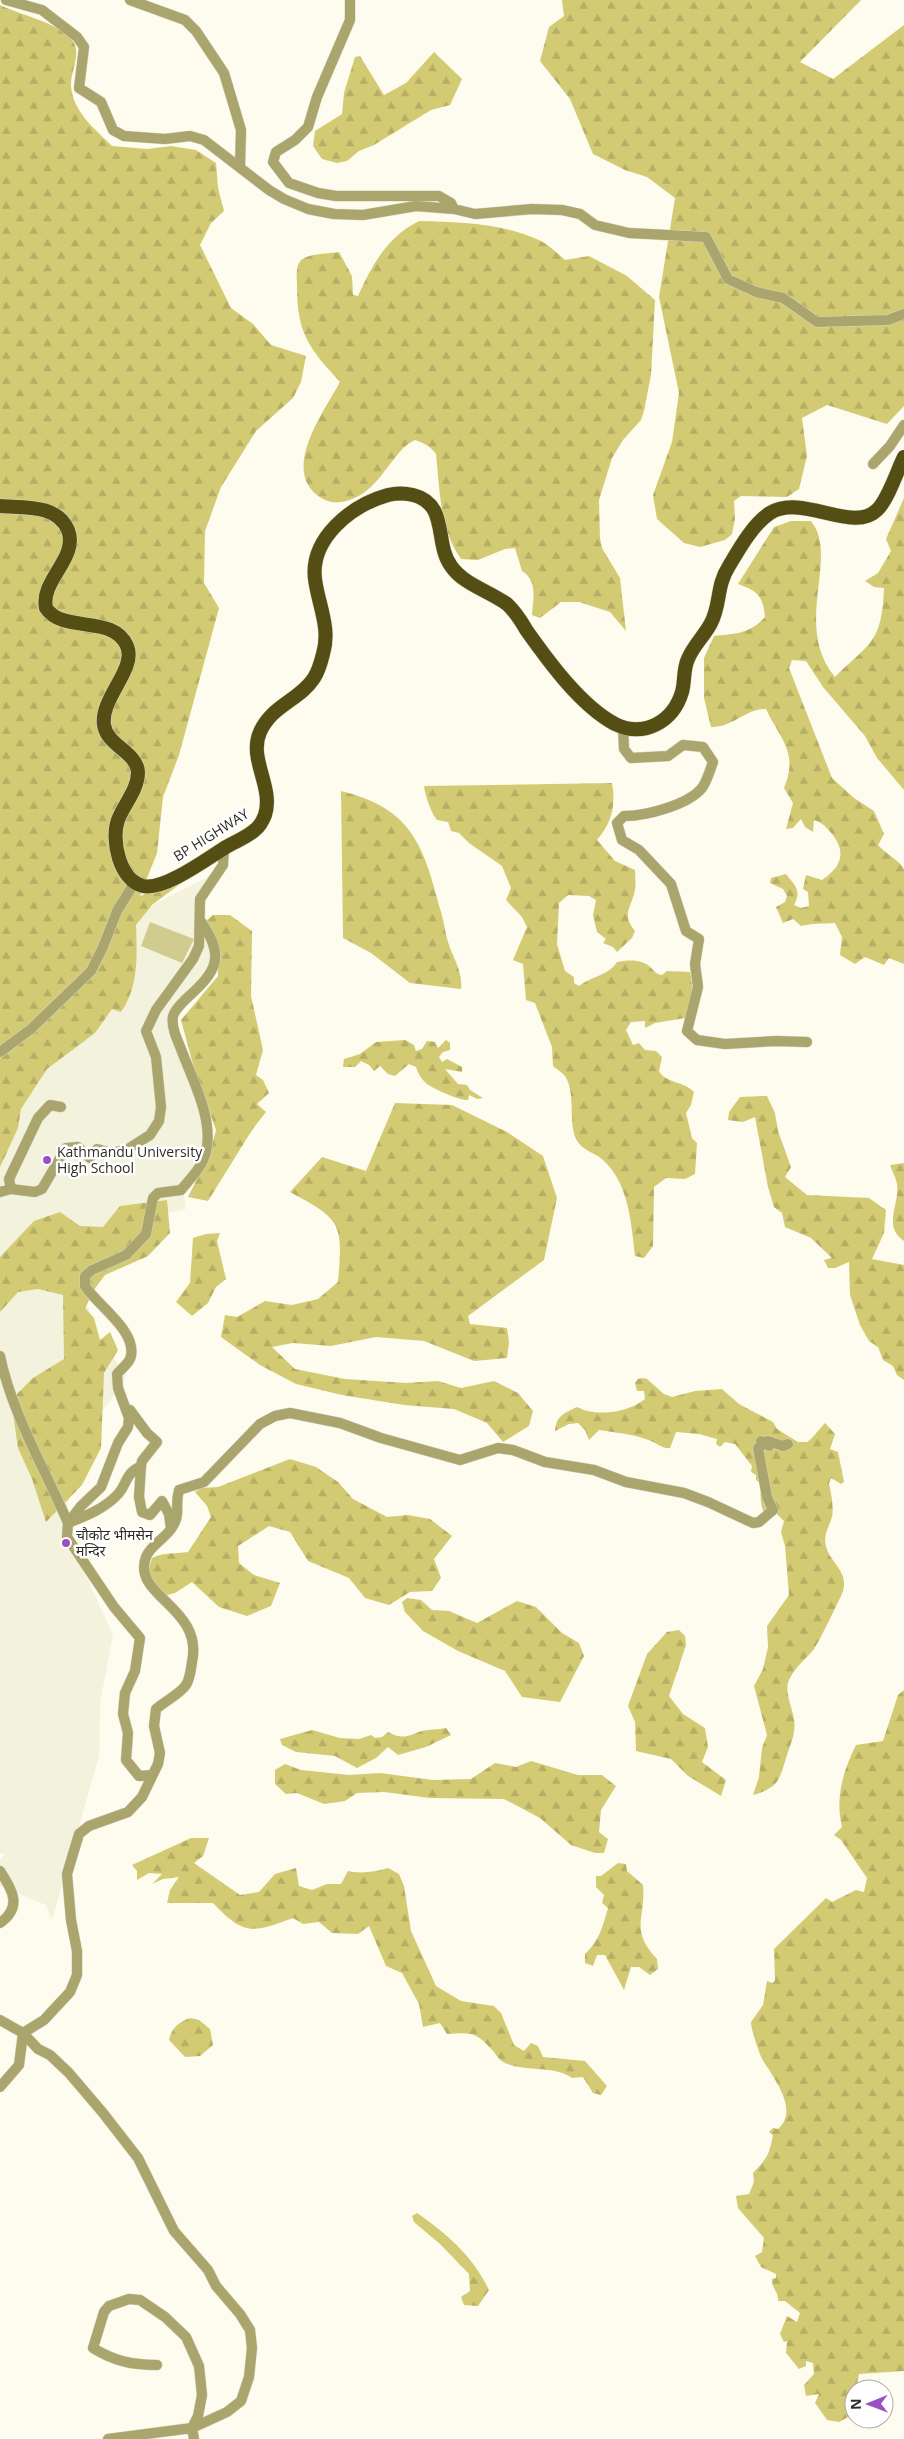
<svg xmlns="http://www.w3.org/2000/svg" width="904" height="2439" font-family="'Open Sans','Noto Sans Devanagari',sans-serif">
	<defs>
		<pattern id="forest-firs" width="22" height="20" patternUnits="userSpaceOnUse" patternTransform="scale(1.25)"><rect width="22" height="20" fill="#d3cb74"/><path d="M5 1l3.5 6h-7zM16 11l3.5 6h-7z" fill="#b5ae64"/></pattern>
	</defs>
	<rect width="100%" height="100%" fill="#fdfcee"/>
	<path fill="#f3f2dc" d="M218,872L200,909L210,939L213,968L186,1002L174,1024L209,1140L184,1193L186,1209L139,1219L80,1287L101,1341L127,1376L92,1426L62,1523L113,1635L100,1702L99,1756L52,1920L46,1905L0,1886V1860L5,1854L0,1853V1063L123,920Z"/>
	<path fill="url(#forest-firs)" d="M562,0H861L800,62L833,79L904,25V406L887,424L827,405L802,418L807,456L799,489L787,497L741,496L734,501L735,519L732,534L725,540L700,547L684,543L657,519L653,495L672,442L679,393L659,297L675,198L647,177L625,170L593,154L570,99L540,61L549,27L564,16Z
		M0,5C23,16 51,20 70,38C84,51 70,71 71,86C73,112 95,129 112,146L147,149L171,146L196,150L216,163L218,188L224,211L211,223L200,245L231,308L253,324L271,345L306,356L301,382L293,398L256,431L221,487L205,531L204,583L219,608L179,755L163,797L157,853L140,896L192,875L152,905L136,925C137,956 139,986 121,1012L112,1009L95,1033L47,1069L21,1109L18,1128L0,1167Z
		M434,52L462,79L450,105L431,110L374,145L359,151L347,161L337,163L322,159L313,146L315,131L342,114L344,93L355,57L360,56L384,95L406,83Z
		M419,221C460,222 504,223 541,241C550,246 558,254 565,260L589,256L627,276L655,300L651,375L644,411L641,420L623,440L612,458L599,500L600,538L602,548L620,578L626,631L610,612L579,602H561L540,618L532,615C533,599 538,581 522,571L515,548L505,549L478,560L461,559C439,528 440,490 436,454C430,446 424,443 415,440C396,448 384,480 362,494C350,501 336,506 323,499C278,474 323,413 340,382C309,348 297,334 297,286C297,278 295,267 301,260C310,253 328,254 339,252L352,276L353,295L358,296C372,265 387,237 419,221Z
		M904,498V790L877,758L865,736L823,687L806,661L792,660L789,668L832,778L854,798L874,811L884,834L878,845C886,854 898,859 904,869V964L889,958L884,965L865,957L855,964L840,955L842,937L835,923C823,924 812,923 801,926L793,919L783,923L776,907L785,902L787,896L783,889L770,883L771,878L786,874C795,886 802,890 794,905L801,908L809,906L808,892L803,889L806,875L822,880C841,867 847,853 832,834C826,827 823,823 814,820L813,832L805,827L801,819L793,828L786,829L793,803L784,788C799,752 780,739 766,709C744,709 735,727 711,727L704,698V658L714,636C735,634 750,634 765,617C763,595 757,591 738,584L774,527L791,521H811C840,557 792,625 835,677C846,665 859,656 869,644C882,629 883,607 884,588L874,587L865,581L878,573L891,551L886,539Z
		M612,783C616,806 612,822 597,840L615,861L635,870C635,877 636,884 635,890C631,909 621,914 635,931L632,938L617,952L613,947L603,943L606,939L597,932L593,915L596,900L589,896L568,895L559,903L557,944L565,971L574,977V983L579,986C592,976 608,976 617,962C627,960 641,959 649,966C654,970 655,974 662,975L667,971L690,972C694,990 692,1002 685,1018L655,1023L645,1028V1021L631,1022L626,1030L633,1045L639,1043L645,1050L656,1051L662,1057L659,1071C665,1083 684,1081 694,1092L691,1105L686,1113L692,1138L697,1143L695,1174L685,1179L666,1178L654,1187L653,1246L644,1258L635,1256C631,1222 629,1184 603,1160C594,1152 582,1151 576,1139C568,1121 576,1093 565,1076C562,1072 556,1069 553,1066L552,1047L535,1003L526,1000L523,964L513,960L527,927L522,917L506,900L511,888L502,866L469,843L459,833L451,831L448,822L437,820C431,813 425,795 424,786Z
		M341,791C413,809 423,845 441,912C444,922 445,932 448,942C453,958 463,972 461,989L410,983L371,953L343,938Z
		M213,915H230L252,931L251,996L263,1050L256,1075L263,1080L269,1093L257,1104L266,1112L252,1130L208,1201L188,1197L210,1153L216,1130L194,1068L181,1020L218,976V958L206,921Z
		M405,1040L414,1045L416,1051L422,1049L427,1041L435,1042L438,1048L446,1040L450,1043V1050L443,1052L439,1057L442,1062L447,1059L462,1067V1072L445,1069L458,1084L467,1085L470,1090L483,1098L477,1099L469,1095L468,1100C460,1101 434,1089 427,1084C421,1079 418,1073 416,1067L409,1064L395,1076L388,1074L380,1066L374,1071L369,1065L361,1061L355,1067H343L344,1059L360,1054L376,1042Z
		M767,1096L775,1113L778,1131L791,1167L785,1177L807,1195L869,1198L886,1210L884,1233L872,1259L904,1265V1380L897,1375L893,1366L883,1360L878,1347L869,1341L860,1325L850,1295L849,1262L835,1268H828L824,1260L832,1258L811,1238L785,1227L782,1213L774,1207L768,1187L755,1117L743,1122L728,1120L729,1112L740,1097Z
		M395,1103L452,1105L507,1132L543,1156L557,1198L544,1260L468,1316L470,1324L507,1328L509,1342L507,1358L474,1361L424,1341L376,1337L331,1346L293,1343L272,1347L295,1369L345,1379L406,1383L438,1381L461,1388L494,1381L518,1393L533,1411L529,1426L503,1442L487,1423L454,1409L404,1405L342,1395L296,1384L260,1365L221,1337L225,1315L237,1317L265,1301L292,1305L318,1299L338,1282C343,1223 342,1220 290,1192L322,1157L366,1171Z
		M904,1163V1241C882,1226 900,1205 897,1184C896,1178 892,1171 890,1165Z
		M167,1200L170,1233L148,1256L105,1275L96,1287L85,1308L94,1318L100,1340L110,1332L118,1350L104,1373L101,1448L82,1485L46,1522L32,1479L18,1448L11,1400L33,1378L64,1359L63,1295L38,1289L18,1292L0,1312V1257L34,1221L60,1212L80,1226L103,1227L120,1206Z
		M220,1233L217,1241L226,1279L216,1287L208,1303L192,1316L176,1302L190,1283L193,1238L206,1234Z
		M642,1378L647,1379L664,1394L672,1397L695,1391L722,1389L739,1404L773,1422L777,1429L798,1442H807L811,1439L825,1423L835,1434L830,1449L838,1452L844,1482L841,1484L831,1478L829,1483C831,1493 834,1507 832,1517C829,1527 823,1535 826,1546C829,1562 849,1571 843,1591C841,1597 818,1644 814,1649C806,1659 796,1666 790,1678C783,1690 792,1706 794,1719C796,1733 791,1743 787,1755C779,1780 780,1787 753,1795L759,1777L762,1748L767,1735L754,1686L763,1669L768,1647L767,1626L789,1595L785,1546L781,1532L784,1521L773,1510L766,1516C760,1508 759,1493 763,1485L756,1480V1475L751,1472L752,1466L735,1444L725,1442L720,1447L716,1444L717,1439L699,1434L676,1432L670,1448C663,1449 658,1444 651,1441C635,1434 617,1433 599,1430L589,1440L585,1430L578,1423L569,1424L555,1431C556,1416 564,1413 577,1407C596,1417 628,1413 645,1399L644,1391H637L635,1383L638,1379Z
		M290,1459L316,1467L338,1482L353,1499L387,1517L408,1515L430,1519L452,1536L434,1559L441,1578L432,1591L410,1592L389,1605L365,1598L349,1578L308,1561L290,1532L269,1526L238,1546L239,1563L254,1575L280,1583L271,1606L247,1616L219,1607L192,1582L175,1593L167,1595L152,1586L147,1576L152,1558C164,1552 175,1554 188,1552L211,1517L207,1506L195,1492L201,1488L218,1487Z
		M407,1598L421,1600L432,1610L449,1611L477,1623L517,1601L536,1607L562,1633L579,1643L584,1656L560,1702L522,1697L505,1671L458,1651L423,1631L405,1612L402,1602Z
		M679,1630L685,1636L686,1645L669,1696L683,1714L705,1728L708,1747L702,1762L726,1780L721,1796L688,1776L671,1759L636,1751L635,1722L628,1706L647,1654L667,1632Z
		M904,1690V2371L859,2374L856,2389H854L852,2415L839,2422L827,2420L815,2403L819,2394L806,2396L804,2385L814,2374L813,2363L806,2361V2366L799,2369L786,2353L787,2341L784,2342L780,2334L787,2316L797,2322L800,2313L785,2301H778C779,2292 771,2288 772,2279L776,2278V2274L761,2267L755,2256L762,2252L764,2238L738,2208L736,2196L749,2194L754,2182L753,2173C767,2158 769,2156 773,2135L769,2132L773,2128L778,2129C800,2110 773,2077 762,2059C759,2052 751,2030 751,2022L763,2005L767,1981L773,1983L775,1980L774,1949L826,1898L832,1902L856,1890L864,1892L867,1878L841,1840L834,1835L842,1827C835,1798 843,1771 856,1745L883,1741L898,1695Z
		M446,1728L451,1735L426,1747L398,1755L388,1747L376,1758L357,1768L335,1756L296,1752L282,1745L280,1739L312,1730L340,1738L359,1739L371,1735L375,1738L382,1737L388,1732C402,1740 408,1736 422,1731C429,1729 438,1730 446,1728Z
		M531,1761L578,1775H602L616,1786L601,1810L599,1832L608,1839L604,1853H595L571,1845L540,1818L504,1799L430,1798L384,1792L357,1793L345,1801L324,1804L297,1793L286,1794L275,1784V1770L285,1764L301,1770L349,1775L380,1773L433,1780L471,1779L495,1763L516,1767Z
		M191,1838H209L203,1856L194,1863L240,1895L259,1892L275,1874L296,1868L299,1886L312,1890L327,1884H341L348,1871C360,1874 376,1872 388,1868L399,1874L404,1886L411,1931L436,1986L461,2001L494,2006L501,2013L514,2045L524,2051L531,2043L538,2046L543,2057L585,2061L607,2086L601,2095L593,2093L583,2077L572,2078C555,2065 526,2072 505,2063C500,2061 497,2056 494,2052C477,2033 473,2032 447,2034L440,2023L423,2027L419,2004L402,1973L386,1966L369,1926L358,1934L332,1933L319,1922L303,1924L293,1918C253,1933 244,1936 213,1903H167L170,1890L179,1877L163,1879L152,1884L162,1874L149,1873L137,1880V1871L132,1865Z
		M618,1863L626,1864L627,1871L643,1885C646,1919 629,1929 657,1959L658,1969L650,1975L639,1967H631L624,1990L605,1955H597L593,1966L585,1963V1954C599,1941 603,1926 608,1908L602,1903L604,1895L596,1887V1876H601Z
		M191,2018L199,2020L210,2029L213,2045L200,2056L185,2057L169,2040C171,2029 179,2021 191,2018Z
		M417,2213C447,2234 473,2256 489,2290L478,2306L464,2305L461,2297L470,2291L469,2274L440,2244L414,2222L412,2216Z"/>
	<path fill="#d0cb8e" d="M150,922L194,939L182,963L141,946Z"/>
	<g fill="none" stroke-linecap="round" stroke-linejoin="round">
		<defs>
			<path id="minor" d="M6,0L42,10L77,37L84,47L79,88L101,102L113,130L124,136L165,139L190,136L204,140L269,190L284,199L308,209L334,214L363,215L416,206L454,209L475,214L532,209L562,210L580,214L595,225L629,233L706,237L728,279L756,292L783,298L817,322L888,320L904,314
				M130,0L185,20L196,31L224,73L241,130L240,166
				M350,0V20L317,97L308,127L295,140L276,152L273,162L289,183L318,193L336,196H439L451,203L454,209
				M873,464L890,446L904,425
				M623,727L624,749L631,758L668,756L683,745L703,747L713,762C710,770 707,781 702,788C688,805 646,816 624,816L617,823L622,840L639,850L671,884L686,931L699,939L695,964L698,987L687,1031L697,1040L725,1044L776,1041L807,1042
				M0,1052L31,1029L91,971L103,947L117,911L135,882
				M97,1149L112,1153L128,1149L150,1135L159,1121L161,1107L156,1057L146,1031L156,1010L193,959L199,946L200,899L223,865L224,848
				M11,1189L9,1179L38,1118L50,1105L61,1107
				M0,1192L11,1189L35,1192L42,1189L66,1148L78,1147L90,1158
				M0,1356C12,1414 45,1469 68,1523C86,1516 106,1508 119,1493C127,1483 126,1473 141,1466
				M171,1529C182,1513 174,1507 179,1490L204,1482L260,1424L275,1416L290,1413L340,1423L381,1438L460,1460L498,1448L513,1450L545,1462L594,1470L626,1482L684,1493L708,1502L753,1523L759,1522L773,1510L767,1497L758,1448L762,1445L761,1441L769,1446L768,1441L783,1446L788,1444
				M152,1775L139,1776L126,1760L128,1733L123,1714L125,1693L135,1671L140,1638L114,1607L67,1537L68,1523L81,1506L101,1487L118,1443L128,1427L129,1418L118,1388L117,1374C121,1369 130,1363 131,1356C136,1330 98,1306 85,1286V1276L92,1270L126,1255L146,1234L153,1198L158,1193L181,1190C190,1179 203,1166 206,1152C214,1119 192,1079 181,1049C177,1039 171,1027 173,1016C175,1009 183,1002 187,998C217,971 226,957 200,920
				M0,1871C12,1889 23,1907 0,1923
				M0,2020L23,2033L38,2049L50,2055L69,2073L103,2113L138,2158L174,2231L208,2270L216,2286L240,2314L250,2330L252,2348L249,2377L241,2401L227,2412L192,2428L108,2439
				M23,2033L44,2020L70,1992L77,1975V1951L71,1920L67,1874L79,1834L89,1826L128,1812L142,1797L158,1764L160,1753L154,1726L156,1709C165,1701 180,1694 186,1685C190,1679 191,1669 192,1662C204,1607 131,1596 146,1557C150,1546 164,1539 171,1529L169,1514L162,1501L150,1515L142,1512L139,1497L141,1466L142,1461L157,1442L147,1433L130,1410
				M0,2087L19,2065L23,2033
				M157,2365C132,2365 114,2361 93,2348L104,2312L109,2306L129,2299L140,2300L165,2317L186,2337L199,2366L202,2395L198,2416L192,2428L194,2439"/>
			<path id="trunk" d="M0,506C24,508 57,504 68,530C79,558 40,580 46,608C63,634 114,614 127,646C137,669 100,698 104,725C107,746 137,752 138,772C138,790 124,804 118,820C111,839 119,880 143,886C164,891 208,858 226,847C236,841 248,837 256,829C260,826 263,820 265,815C274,787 248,759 260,732C272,705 300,700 314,678C318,672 321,662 323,654C331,628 318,604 315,579C310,538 352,505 388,495C397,493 404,493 413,495C449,504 434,543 451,566C463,584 489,591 507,604C516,612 521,621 527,631C549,662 581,706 615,724C644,738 673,722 682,692C685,682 683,669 688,659C693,646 705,635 711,623C721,604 716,586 729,566C739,549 753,524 770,513C802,493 853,534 877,510C888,500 897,471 904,457"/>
		</defs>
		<use href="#minor" stroke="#d8d7ca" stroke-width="11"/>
		<use href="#trunk" stroke="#d8d7ca" stroke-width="15"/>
		<use href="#minor" stroke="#aaa56c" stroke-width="10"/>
		<use href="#trunk" stroke="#544e14" stroke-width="14"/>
	</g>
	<g fill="#9c4fc1" stroke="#fff" stroke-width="2">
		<circle cx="47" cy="1160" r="5"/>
		<circle cx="66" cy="1543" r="5"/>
	</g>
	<g text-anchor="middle" stroke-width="5" stroke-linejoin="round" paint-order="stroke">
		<g font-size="14" fill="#2d2c27" stroke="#fff">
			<text transform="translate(211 835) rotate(-32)" y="5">BP HIGHWAY</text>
		</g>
		<g font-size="14" fill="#2d2c27" stroke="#fff" text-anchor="start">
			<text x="57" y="1157">Kathmandu University<tspan x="57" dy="16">High School</tspan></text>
			<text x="76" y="1540">चौकोट भीमसेन<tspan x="76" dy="16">मन्दिर</tspan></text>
		</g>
	</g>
	<g transform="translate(869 2404) rotate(269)"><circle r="24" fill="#ffffff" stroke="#ababa9"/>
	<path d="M0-4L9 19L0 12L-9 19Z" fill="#9c4fc1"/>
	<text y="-8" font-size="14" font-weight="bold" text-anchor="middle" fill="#2d2c27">N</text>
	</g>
</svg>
